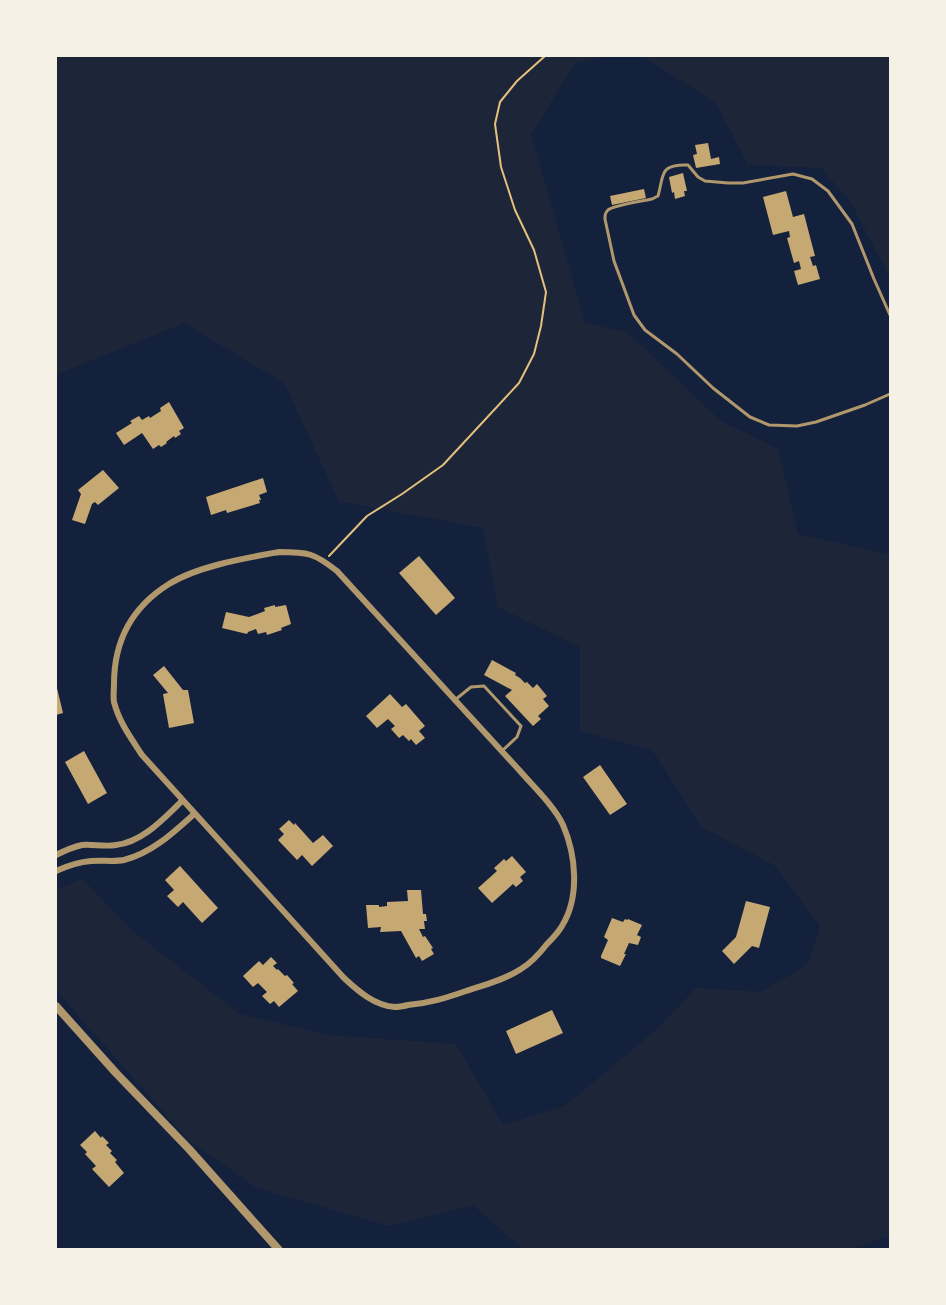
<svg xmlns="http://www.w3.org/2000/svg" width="946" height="1305" font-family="'Source Serif 4',serif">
	<rect width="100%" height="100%" fill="#14213d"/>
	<path fill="#1d2539" d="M56,56H604L575,64L531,134L585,323L627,332L721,421L778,449L798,534L890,555V1236L848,1250L523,1249L473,1205L389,1226L257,1188L189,1141L56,990V890L83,879L130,929L240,1014L328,1035L456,1044L503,1125L565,1106L657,1029L696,988L761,992L808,964L820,926L774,865L702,827L652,750L580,731V647L498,607L483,528L339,501L284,383L184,323L56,375Z
		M642,56H890V278L851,203L821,168L748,165L716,103Z"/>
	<path fill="#c6a872" d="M708,143L711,159L719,157L720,164L696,168L693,155L697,154L695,145Z
		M683,173L687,191H684L685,196L675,199L674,192L672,193L669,177Z
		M644,189L646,198L612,205L610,196Z
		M786,191L793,217L804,214L815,256L810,257L813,266L816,265L820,279L798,285L794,271L801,269L799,261L794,263L787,238L790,237L789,231L773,235L763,197Z
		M169,402L184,428L179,431L181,434L175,438L174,436L166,442L167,443L161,447L159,445L153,449L142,433L124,445L116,433L132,423L130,421L139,416L142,420L149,416L150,418L161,411L160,408Z
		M103,470L119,488L98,505L95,502L92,504L85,524L72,520L81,494L78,490Z
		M263,478L267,492L259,495L261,500H259L260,503L227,513L226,510L211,515L206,497Z
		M419,556L455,598L436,615L399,573Z
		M275,605V607L286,605L291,624L281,628L282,630L267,635L266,632L258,634L256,629L248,632L247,634L222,628L226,612L249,617L265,611L264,608Z
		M492,660L516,673L515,675L520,678L525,683L527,682L533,688L537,684L547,696L543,699L549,706L538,716L541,719L533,726L505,696L512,690L484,675Z
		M164,666L183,690H188L194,723L169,728L163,694L168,693L153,675Z
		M56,684L63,713L56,715Z
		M390,694L402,707L406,704L425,726L419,731L425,738L416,745L411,739L409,741L403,735L399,738L391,729L395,726L388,719L377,728L366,716Z
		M84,751L107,793L88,804L65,762Z
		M600,765L627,804L610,815L583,777Z
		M289,820L294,825L295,823L313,843L323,835L333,846L312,866L302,855L297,860L278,840L284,834L279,829Z
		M512,856L526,872L520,877L523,881L516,887L513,884L492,903L478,888L497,871L494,868L504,859L506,861Z
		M180,866L218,908L202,923L183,902L178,907L167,896L174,890L165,880Z
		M407,890H421L423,914H426L427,921H424L425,929H419L423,937L425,936L433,948L431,949L434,954L422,961L419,956L416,958L401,931L380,932L381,927L368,928L366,905H379V907L387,906V902L408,901Z
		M746,901L770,907L759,948L752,946L734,964L722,951L736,937Z
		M612,918L623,922L625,919L627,920L628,919L642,925L637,935L641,937L638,945L629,943L624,954H626L620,966L601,958V956L608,940L604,937Z
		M271,957L277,963L273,966L277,970L278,969L285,976L287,975L294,983L292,984L298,991L279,1007L274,1001L270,1004L262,996L267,992L258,983L253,987L243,976L259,961L263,965Z
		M552,1010L563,1033L516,1054L506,1031Z
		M95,1131L101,1138L102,1136L109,1143L106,1145L112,1151L110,1153L117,1160L115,1162L124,1173L109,1187L92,1169L96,1166L85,1154L87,1152L80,1145Z"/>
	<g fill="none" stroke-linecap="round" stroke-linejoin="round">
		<path stroke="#e5c07b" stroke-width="2" d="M329,556L367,516L402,494L443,465L519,383L534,354L541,326L546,292L534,250L515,210L501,167L495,124L500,102L517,81L545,56"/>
		<path stroke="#b1986c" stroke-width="3" d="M890,315L874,279L852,224L828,191L812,179L793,174L743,183H728L705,181L698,177L688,165C659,164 664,175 658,196L652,199C643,201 614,205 608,210C605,213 605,215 605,219L614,261L634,315L645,330L677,354L713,388L750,417L769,425L797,426L816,422L865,405L890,394
			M456,699L471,687L484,686L521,726L517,737L503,750"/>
		<path stroke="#b1986c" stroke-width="6" d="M279,552C308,552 314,553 337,571L520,771C533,786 555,807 563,825C576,855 580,897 562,926C558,933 552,939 547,944C540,953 531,963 521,969C504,980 484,985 466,991C446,998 430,1003 408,1005C404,1006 399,1007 395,1007C375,1006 358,991 344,978L142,755C131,738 119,722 114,702C113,696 114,690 114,684C114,641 132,607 169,584C198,566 246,558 279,552Z
			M56,855C64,851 73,847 82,845C93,844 105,847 116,845C143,842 164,818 182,801
			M56,871C67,866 79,862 91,861C102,860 114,862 124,860C152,853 174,832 194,814"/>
		<path stroke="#b1986c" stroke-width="8" d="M56,1006L116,1073L189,1149L279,1250"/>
	</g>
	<rect width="946" height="1305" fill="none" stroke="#f6f1e7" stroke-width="114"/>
</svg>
